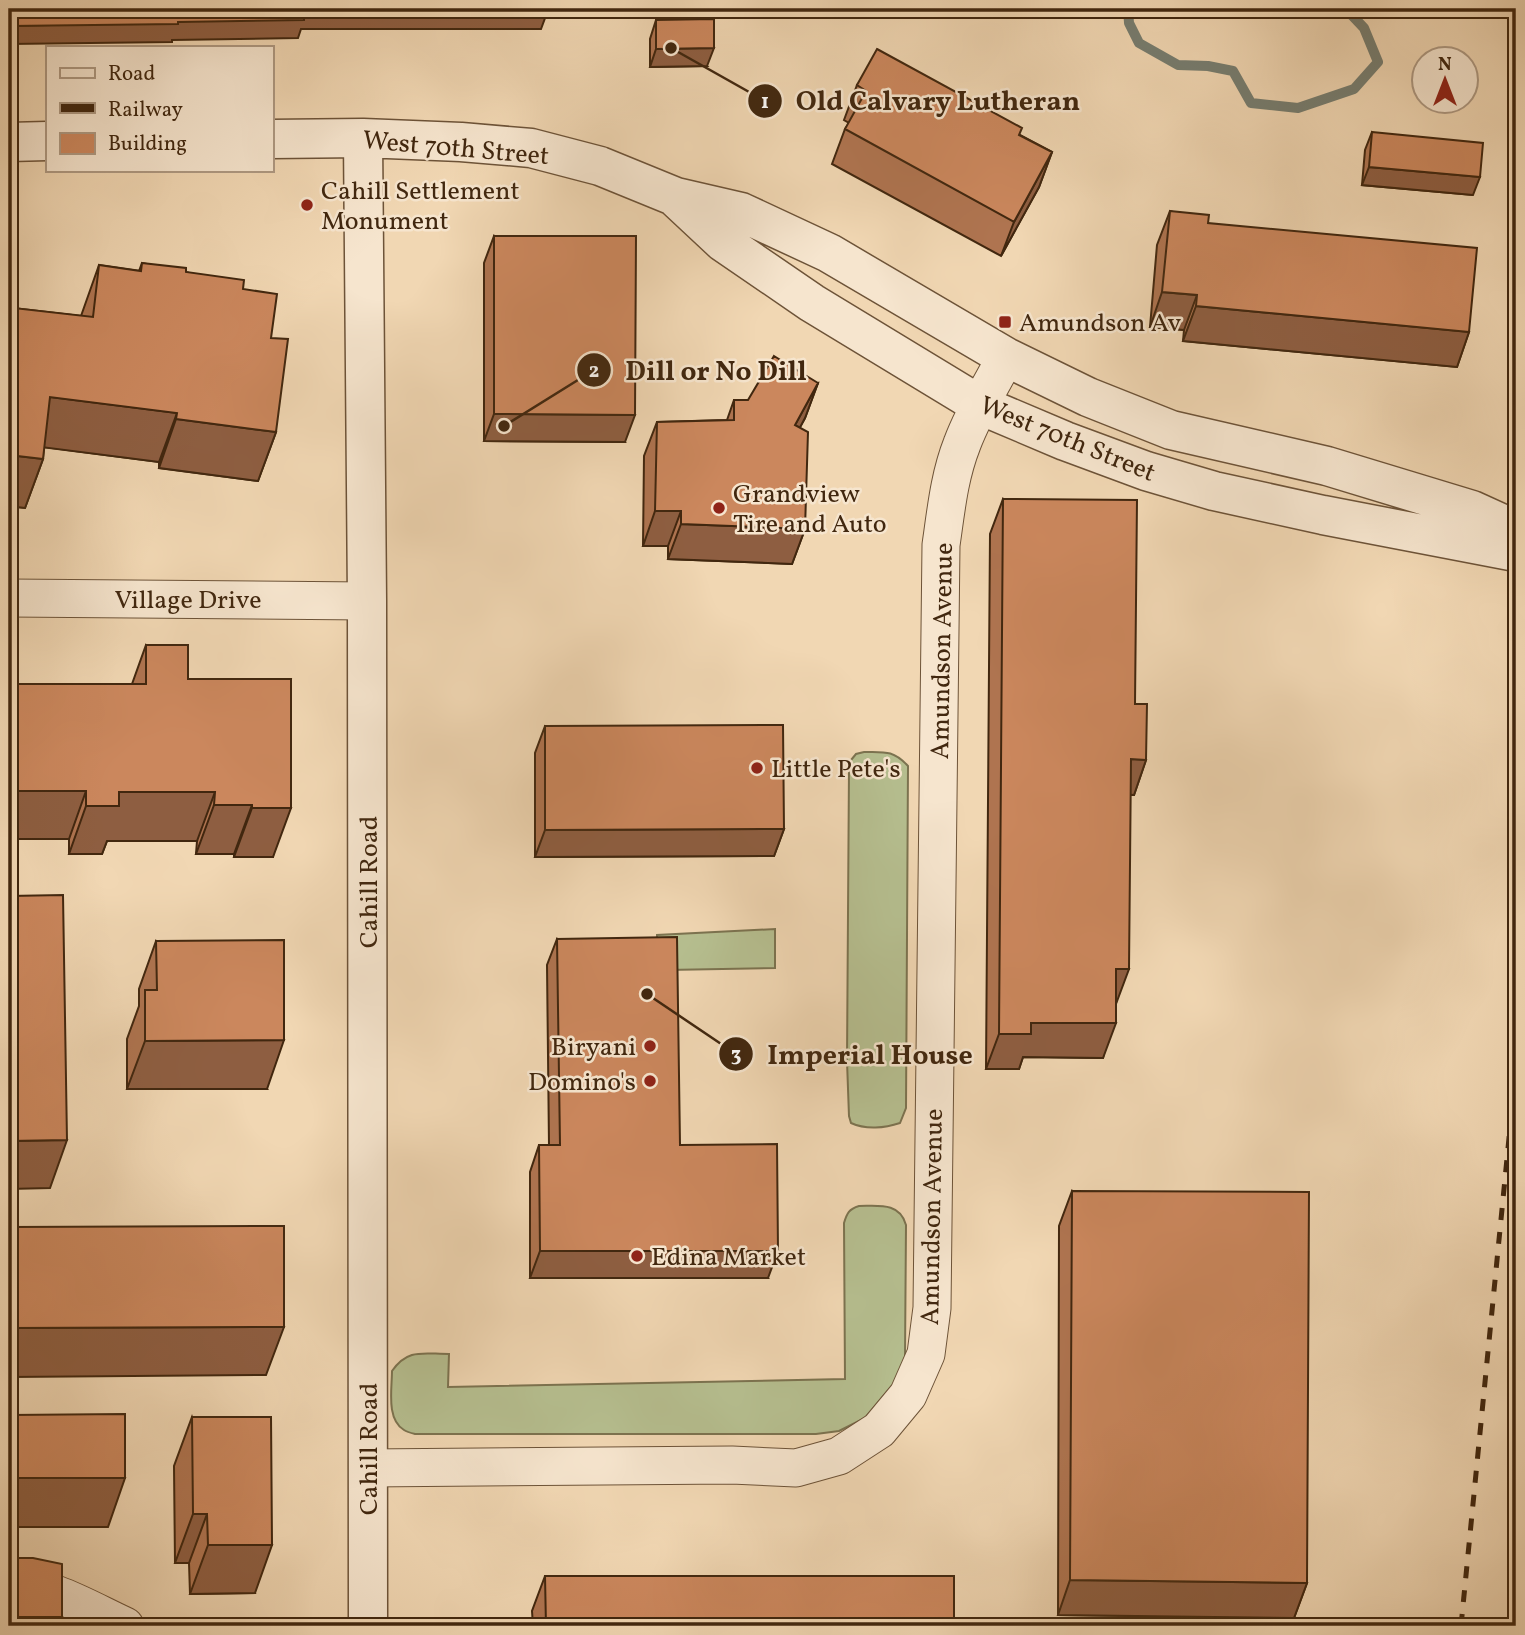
<svg xmlns="http://www.w3.org/2000/svg" width="1525" height="1635" font-family="Vollkorn,serif">
	<rect width="100%" height="100%" fill="#f1d7b3"/>
	<filter id="stains"><feTurbulence type="fractalNoise" baseFrequency=".00286" numOctaves="4"/><feColorMatrix values="0 0 0 0 .2 0 0 0 0 .09 0 0 0 0 .02 0 0 0 .5 -.17"/></filter>
	<radialGradient id="worn" r=".72"><stop offset=".6" stop-color="#630" stop-opacity="0"/><stop offset="1" stop-color="#630" stop-opacity=".3"/></radialGradient>
	<path fill="#b6bf90" stroke="#7c7350" stroke-width="2" d="M864,752C885,752 893,750 908,766L906,1108L900,1123C885,1128 866,1130 851,1123L849,1116L847,1061L849,768L851,760L856,754Z
		M775,929V968L667,970L656,963L657,935Z
		M859,1206C878,1206 900,1202 906,1225L905,1357L898,1379L865,1418L839,1431L816,1434H415C411,1433 407,1432 404,1430C386,1419 392,1389 392,1371C408,1348 423,1354 449,1354L448,1387L845,1379L844,1223C847,1213 849,1209 859,1206Z"/>
	<g fill="none" stroke-linecap="round" stroke-linejoin="round">
		<path stroke="#777e71" stroke-width="10" d="M1128,9L1129,23L1139,43L1178,65L1208,66L1233,71L1251,103L1298,108L1354,89L1378,62L1364,28L1346,9"/>
		<defs>
			<path id="minor" d="M9,598L367,601
				M368,1468L732,1465L796,1468L839,1456L879,1430L908,1395L926,1354L932,1308L941,545C946,511 949,477 962,444C973,414 991,385 1006,357
				M9,1585C50,1585 88,1609 125,1626"/>
			<path id="tertiary" d="M363,138L367,601L368,1626
				M271,139L363,138L461,142L531,148L600,166L676,197L741,212L829,253L1006,357L1088,397L1171,430L1327,466L1472,510L1516,530
				M9,142L47,141
				M677,199L723,242L812,303L980,405L1065,441L1146,471L1214,491L1323,515L1516,552"/>
		</defs>
		<use href="#minor" stroke="#6d5338" stroke-width="39"/>
		<use href="#tertiary" stroke="#6d5338" stroke-width="41"/>
		<use href="#minor" stroke="#f6e5ce" stroke-width="37"/>
		<use href="#tertiary" stroke="#f6e5ce" stroke-width="38"/>
		<path stroke="#41270f" stroke-width="5" stroke-dasharray="12 12" stroke-linecap="butt" d="M1461,1626L1516,1067"/>
	</g>
	<path fill="#af7450" stroke="#41270f" stroke-width="2" d="M656,20L707,66L650,67V39Z
		M857,85L1020,135L1052,152L1039,187L1001,256L832,164L845,129L849,123L844,120Z
		M1372,132L1473,195L1362,185L1365,150Z
		M1170,211L1208,223L1469,332L1457,367L1183,341L1184,330L1150,327L1157,245Z
		M494,236L625,442L484,441V263Z
		M142,263L186,272L243,289L271,338L276,432L258,481L159,468V462L44,447L43,459L25,508L9,506V315L11,316L14,308L81,316L99,265L139,271Z
		M818,383L805,418L800,427L805,529L792,564L668,559V546H643L644,456L657,422L727,420L734,400H748Z
		M1003,499L1135,704L1146,760L1134,795H1130L1116,1004L1103,1058L1023,1057L1019,1069H986L990,534Z
		M146,645L188,679H291L273,857H234V854H196L197,841H107L102,854H69V839H9L132,684Z
		M545,726L784,829L774,856L535,857V753Z
		M557,939L680,1145L768,1278H530V1172L539,1145H549L547,965Z
		M156,941L267,1089H127V1039L139,1006V989Z
		M1072,1191L1307,1583L1294,1618L1058,1615L1059,1226Z
		M192,1417L255,1593L190,1594L189,1563H175L174,1466Z
		M545,1576L954,1626H533L532,1611Z
		M1516,1595V1626H1513Z"/>
	<path fill="#8e5e41" stroke="#41270f" stroke-width="2" d="M304,10H548L541,29H301L298,38L172,40V42L9,44V26L178,22Z
		M714,48L707,66L650,67L656,49Z
		M1052,152L1039,187L1001,256L1014,222Z
		M1369,167L1480,177L1473,195L1362,185Z
		M1162,292L1197,295L1184,330L1150,327Z
		M1196,306L1469,332L1457,367L1183,341Z
		M818,383L805,418L783,459L795,425Z
		M50,397L177,413L159,462L33,446Z
		M494,414L635,415L625,442L484,441Z
		M176,419L276,432L258,481L159,468Z
		M9,455L43,459L25,508L9,506Z
		M655,511H681L668,546H643Z
		M681,524L805,529L792,564L668,559Z
		M1131,759L1146,760L1134,795L1118,794Z
		M9,791H86L69,839H9Z
		M119,792H215L197,841H107L102,854H69L86,806Z
		M214,805H252L234,854H196Z
		M252,808H291L273,857H234Z
		M784,829L774,856L535,857L545,830Z
		M1116,969H1129L1116,1004Z
		M1031,1023H1116L1103,1058L1023,1057L1019,1069H986L999,1034Z
		M284,1040L267,1089H127L145,1041Z
		M67,1140L50,1188L9,1189V1141Z
		M540,1251H778L768,1278H530Z
		M284,1327L266,1375L9,1377V1328Z
		M9,1478H125L108,1527H9Z
		M193,1514H207L189,1563H175Z
		M208,1545H272L255,1593L190,1594Z
		M1070,1580L1307,1583L1294,1618L1058,1615Z
		M9,1617H62L58,1626H9Z"/>
	<path fill="#cb875d" stroke="#41270f" stroke-width="2" d="M9,9H548V10H304V20L178,22V24L9,26Z
		M714,19V48L656,49V20Z
		M877,49L1022,128L1019,135L1052,152L1014,222L845,129L866,91L857,85Z
		M1372,132L1483,143L1480,177L1369,167Z
		M1170,211L1209,215L1208,223L1477,248L1469,332L1196,306L1197,295L1162,292Z
		M494,236H636L635,415L494,414Z
		M142,263L186,268V272L244,280L243,289L277,294L271,338L288,339L276,432L176,419L177,413L50,397L43,459L9,455V315L14,316V308L93,317L99,265L141,271Z
		M774,356L818,383L795,425L808,432L805,529L681,524V511H655L657,422L734,420V400H748Z
		M1003,499L1137,500L1135,704H1147L1146,760L1131,759L1129,969H1116V1023H1031V1034H999Z
		M146,645H188V679H291V808H252V805H214L215,792H119V806H86V791H9V684H146Z
		M783,725L784,829L545,830V726Z
		M63,895L67,1140L9,1141V896Z
		M677,937L680,1145L777,1144L778,1251H540L539,1145H560L557,939Z
		M284,940V1040L145,1041V990H157L156,941Z
		M1072,1191L1309,1192L1307,1583L1070,1580Z
		M284,1226V1327L9,1328V1227Z
		M125,1414V1478H9V1415Z
		M192,1417H271L272,1545H208L207,1514H193Z
		M9,1558H33L62,1564V1617H9Z
		M545,1576H954V1626H546Z"/>
	<g fill="#8f2418" stroke="#f6e5ce" stroke-width="2.5">
		<circle cx="307" cy="205" r="7"/>
		<rect x="998" y="315" width="14" height="14" rx="3.5"/>
		<circle cx="719" cy="508" r="7"/>
		<circle cx="757" cy="768" r="7"/>
		<circle cx="650" cy="1046" r="7"/>
		<circle cx="650" cy="1081" r="7"/>
		<circle cx="637" cy="1256" r="7"/>
	</g>
	<g text-anchor="middle" stroke-width="5" stroke-linejoin="round" paint-order="stroke">
		<g font-size="26" fill="#41270f" stroke="#f6e5ce">
			<text transform="translate(456 147) rotate(5)" y="9">West 70th Street</text>
			<text transform="translate(1068 438) rotate(22)" y="9">West 70th Street</text>
			<text x="188" y="608">Village Drive</text>
			<text transform="translate(941 651) rotate(-89)" y="9">Amundson Avenue</text>
			<text transform="translate(368 882) rotate(-90)" y="9">Cahill Road</text>
			<text transform="translate(931 1217) rotate(-89)" y="9">Amundson Avenue</text>
			<text transform="translate(368 1449) rotate(-90)" y="9">Cahill Road</text>
		</g>
		<g font-size="26" fill="#41270f" stroke="#f6e5ce" text-anchor="start">
			<text x="321" y="199">Cahill Settlement<tspan x="321" dy="30">Monument</tspan></text>
			<text x="1019" y="331">Amundson Av</text>
			<text x="733" y="502">Grandview<tspan x="733" dy="30">Tire and Auto</tspan></text>
			<text x="771" y="777">Little Pete's</text>
			<text x="636" y="1055" text-anchor="end">Biryani</text>
			<text x="636" y="1090" text-anchor="end">Domino's</text>
			<text x="651" y="1265">Edina Market</text>
		</g>
	</g>
	<path fill="none" stroke="#41270f" stroke-width="2.5" d="M671 48L765 101M504 426L594 370M647 994L736 1054"/>
	<g fill="#41270f" stroke="#f6e5ce" stroke-width="2.5">
		<circle cx="671" cy="48" r="7"/>
		<circle cx="504" cy="426" r="7"/>
		<circle cx="647" cy="994" r="7"/>
		<circle cx="765" cy="101" r="18"/>
		<circle cx="594" cy="370" r="18"/>
		<circle cx="736" cy="1054" r="18"/>
	</g>
	<g font-size="21" text-anchor="middle" font-weight="bold" fill="#fff">
		<text x="765" y="108">1</text>
		<text x="594" y="377">2</text>
		<text x="736" y="1061">3</text>
	</g>
	<g font-size="28" text-anchor="middle" font-weight="bold" fill="#41270f" stroke="#f6e5ce" stroke-width="5" stroke-linejoin="round" paint-order="stroke">
		<text x="938" y="110">Old Calvary Lutheran</text>
		<text x="716" y="380">Dill or No Dill</text>
		<text x="870" y="1064">Imperial House</text>
	</g>
	<rect width="1525" height="1635" fill="none" stroke="#f1d7b3" stroke-width="35"/>
	<rect x="10" y="10" width="1504" height="1614" fill="none" stroke="#41270f" stroke-width="3.5"/>
	<rect x="18" y="18" width="1490" height="1600" fill="none" stroke="#41270f" stroke-width="2"/>
	<rect x="46" y="46" width="228" height="126" fill="#f6e5ce" stroke="#ae9982" stroke-width="2"/>
	<rect x="60" y="68" width="35" height="10" fill="#f6e5ce" stroke="#ae9982" stroke-width="2"/>
	<text x="108" y="80" font-size="21" fill="#41270f">Road</text>
	<rect x="60" y="103" width="35" height="10" fill="#41270f" stroke="#ae9982" stroke-width="2"/>
	<text x="108" y="116" font-size="21" fill="#41270f">Railway</text>
	<rect x="60" y="133" width="35" height="21" fill="#cb875d" stroke="#ae9982" stroke-width="2"/>
	<text x="108" y="150" font-size="21" fill="#41270f">Building</text>
	<g transform="translate(1445 80)"><circle r="33" fill="#f6e5ce" stroke="#ae9982" stroke-width="2"/>
	<path d="M0-5L12 26L0 18L-12 26Z" fill="#8f2418"/>
	<text y="-10" font-size="19" font-weight="bold" text-anchor="middle" fill="#41270f">N</text>
	</g>
	<rect width="100%" height="100%" filter="url(#stains)"/>
	<rect width="100%" height="100%" fill="url(#worn)"/>
</svg>
